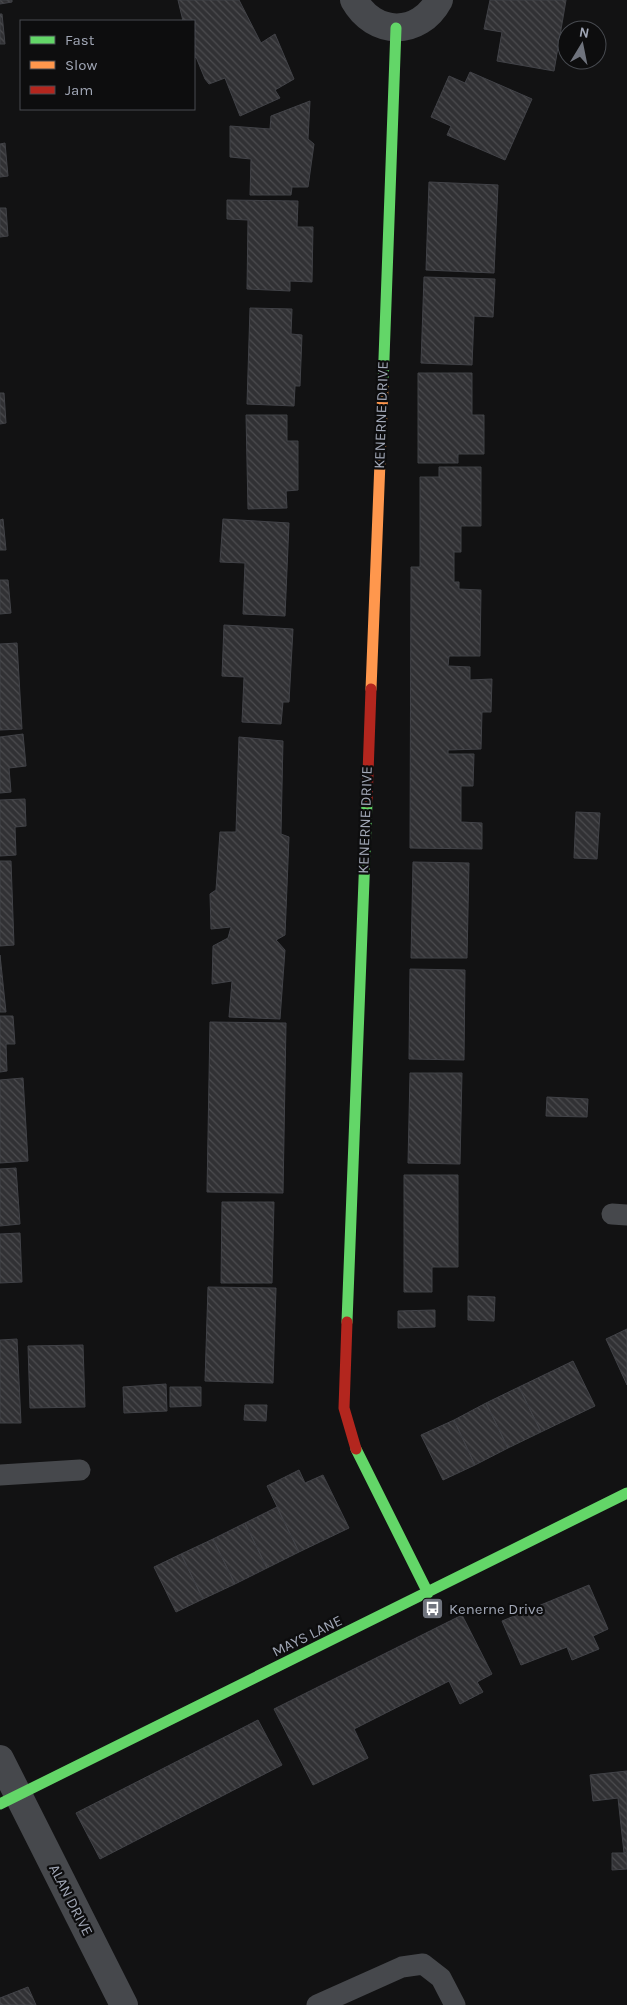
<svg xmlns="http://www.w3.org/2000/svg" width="627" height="2005" font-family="Karla,sans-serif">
	<defs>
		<pattern id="building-back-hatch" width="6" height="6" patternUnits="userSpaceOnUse" patternTransform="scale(1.25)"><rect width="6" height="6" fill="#313134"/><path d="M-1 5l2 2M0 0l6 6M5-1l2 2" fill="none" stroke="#4c4c4f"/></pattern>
	</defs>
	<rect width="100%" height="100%" fill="#121213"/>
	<path fill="url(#building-back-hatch)" stroke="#414247" d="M0,0H12V2L0,4Z
		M178,0H239L261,43L275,34L294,79L275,90L280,98L240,116L225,78L209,84L205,79L196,57L194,58V21H183Z
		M490,0H566L554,71L497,61L502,32L484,29Z
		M0,14H2L5,44H0Z
		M470,72L532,99L505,160L447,135L451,126L431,117L449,76L465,83Z
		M310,101L308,139L314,144L308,187H292L291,195H250L251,159L230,157V126L270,129L271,116Z
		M5,143L8,176L0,177V144Z
		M429,182L498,185L494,273L426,270Z
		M227,200L298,201L297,227H313L312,282L290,281V291L247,289L248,220L227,219Z
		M0,208H6L8,236L0,237Z
		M424,277L495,279L493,317L474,316L472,365L421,363Z
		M250,308L292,309L291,334L302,335L300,386H295L294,406L247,404Z
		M418,373H472V415H484V454H458V463H418Z
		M0,393H4L6,423L0,424Z
		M246,415H287V441H298V490L286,491L287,508L248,509Z
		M439,467H481V526H461V552H454V582H459V589L481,590L480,656H449L448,666L470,667V680L492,679L491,712H482L481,749L448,750V754H474L473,786H461V822L482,823V849L410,848L411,567H420V477H439Z
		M3,519L6,550H0V520Z
		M223,519L289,523L285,616L243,614L245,563L220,562Z
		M0,580H8L11,613L0,614Z
		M224,625L293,629L289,702H283L281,724L242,722L244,677L222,676Z
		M17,643L22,729L0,730V644Z
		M23,734L26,766L9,768L11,792L0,793V737Z
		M239,737L283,741L281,834L289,837L285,935L276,940L285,950L280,1019L229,1017L232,981L212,984L213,946L228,938L231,927L211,929L210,894L216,890L220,832H236Z
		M25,799L26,826L15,827L16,855L0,856V800Z
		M576,812L600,813L597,859L574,858Z
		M0,861H11L14,945L0,946Z
		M413,862L469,863L467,958H411Z
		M0,955L6,1012H0Z
		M410,969L465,970L464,1060L409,1059Z
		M0,1016H13L15,1044H6L7,1071L0,1072Z
		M210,1022L286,1023L283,1193L207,1192Z
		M410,1073H462L460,1164L408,1163Z
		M23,1078L28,1161L0,1163V1080Z
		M547,1097L588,1099L587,1117L546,1116Z
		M16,1168L20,1224L0,1226V1169Z
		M404,1175H458V1267H432V1292H404Z
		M222,1202H274L272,1283H221Z
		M20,1233L22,1282L0,1283V1234Z
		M208,1287L276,1288L273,1383L205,1381Z
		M468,1296L495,1297L494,1321L468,1320Z
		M435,1310V1327L398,1328V1311Z
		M627,1329V1385L606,1339Z
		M17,1339L21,1423H0V1340Z
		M83,1345L85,1407L30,1408L28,1346Z
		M573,1361L595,1406L541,1432L519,1387Z
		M166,1384L167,1411L124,1413L123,1387Z
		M170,1387H201V1406L170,1407Z
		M519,1387L541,1432L508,1448L486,1403Z
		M486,1403L508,1448L475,1465L454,1420Z
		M245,1405H267L266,1421L244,1420Z
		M454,1420L475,1465L443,1480L421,1435Z
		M299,1470L305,1483L323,1475L349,1528L299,1552L267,1486Z
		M277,1507L299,1552L267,1568L245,1523Z
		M245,1523L267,1568L235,1584L213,1539Z
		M213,1539L235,1584L203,1599L181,1554Z
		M181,1554L203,1599L176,1612L154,1567Z
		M589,1585L608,1629L593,1636L599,1649L572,1660L567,1647L521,1665L502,1621Z
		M462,1615L492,1674L477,1682L483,1692L460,1704L449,1681L354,1729L368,1758L313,1785L274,1709Z
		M258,1720L282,1765L100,1859L76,1813Z
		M627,1771V1852L624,1853L618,1798L593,1801L590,1775Z
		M612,1853H627V1869L612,1870Z
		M28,1987L36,2005H0V1998Z"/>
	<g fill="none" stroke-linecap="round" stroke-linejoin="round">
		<path stroke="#46484c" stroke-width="21" d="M612,1214L627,1215
			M0,1475L80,1470
			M317,2005L402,1967L423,1964L441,1978L455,2005"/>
		<path stroke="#46484c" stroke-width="28" d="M354,0C374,36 419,37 439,0
			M0,1759L124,2005"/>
		<path stroke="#63d668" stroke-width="11" d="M383,386L396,28
			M347,1322L367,802
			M356,1449L428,1593
			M0,1804L627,1493"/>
		<path stroke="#ff974d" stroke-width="11" d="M371,689L383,386"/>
		<path stroke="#b3261e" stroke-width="11" d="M367,802L371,689
			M347,1322L344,1408L356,1449"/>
	</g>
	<defs>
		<symbol id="bus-square" viewBox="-11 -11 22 22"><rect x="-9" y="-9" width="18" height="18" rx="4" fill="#6f737d" stroke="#0d0d0e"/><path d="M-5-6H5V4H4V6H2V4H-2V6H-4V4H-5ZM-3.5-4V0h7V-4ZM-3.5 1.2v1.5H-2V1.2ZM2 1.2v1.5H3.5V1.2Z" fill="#fff"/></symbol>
	</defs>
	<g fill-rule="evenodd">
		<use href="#bus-square" x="420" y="1596" width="25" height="25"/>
	</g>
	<g text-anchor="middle" stroke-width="4.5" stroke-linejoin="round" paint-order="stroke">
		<g font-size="15" fill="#a1a7b6" stroke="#0d0d0e">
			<text transform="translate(381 415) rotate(-88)" y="5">KENERNE DRIVE</text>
			<text transform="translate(365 820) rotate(-88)" y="5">KENERNE DRIVE</text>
			<text transform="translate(307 1636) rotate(-26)" y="5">MAYS LANE</text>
			<text transform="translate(71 1900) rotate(63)" y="5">ALAN DRIVE</text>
		</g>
		<g font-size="15" fill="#a1a7b6" stroke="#0d0d0e" text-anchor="start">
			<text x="449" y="1614">Kenerne Drive</text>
		</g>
	</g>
	<rect x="20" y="20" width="175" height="90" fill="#0d0d0e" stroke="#484b51"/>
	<rect x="30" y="36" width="25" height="8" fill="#63d668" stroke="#484b51"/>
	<text x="65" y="45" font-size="15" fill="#a1a7b6">Fast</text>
	<rect x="30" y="61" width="25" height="8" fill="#ff974d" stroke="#484b51"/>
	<text x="65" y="70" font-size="15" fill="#a1a7b6">Slow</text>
	<rect x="30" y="86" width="25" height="8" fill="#b3261e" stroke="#484b51"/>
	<text x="65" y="95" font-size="15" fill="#a1a7b6">Jam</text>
	<g transform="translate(582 45) rotate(10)"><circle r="24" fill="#0d0d0e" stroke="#484b51"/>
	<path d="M0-4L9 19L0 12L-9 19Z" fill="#6f737d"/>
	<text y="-8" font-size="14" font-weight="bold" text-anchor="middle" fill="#a1a7b6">N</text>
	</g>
</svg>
